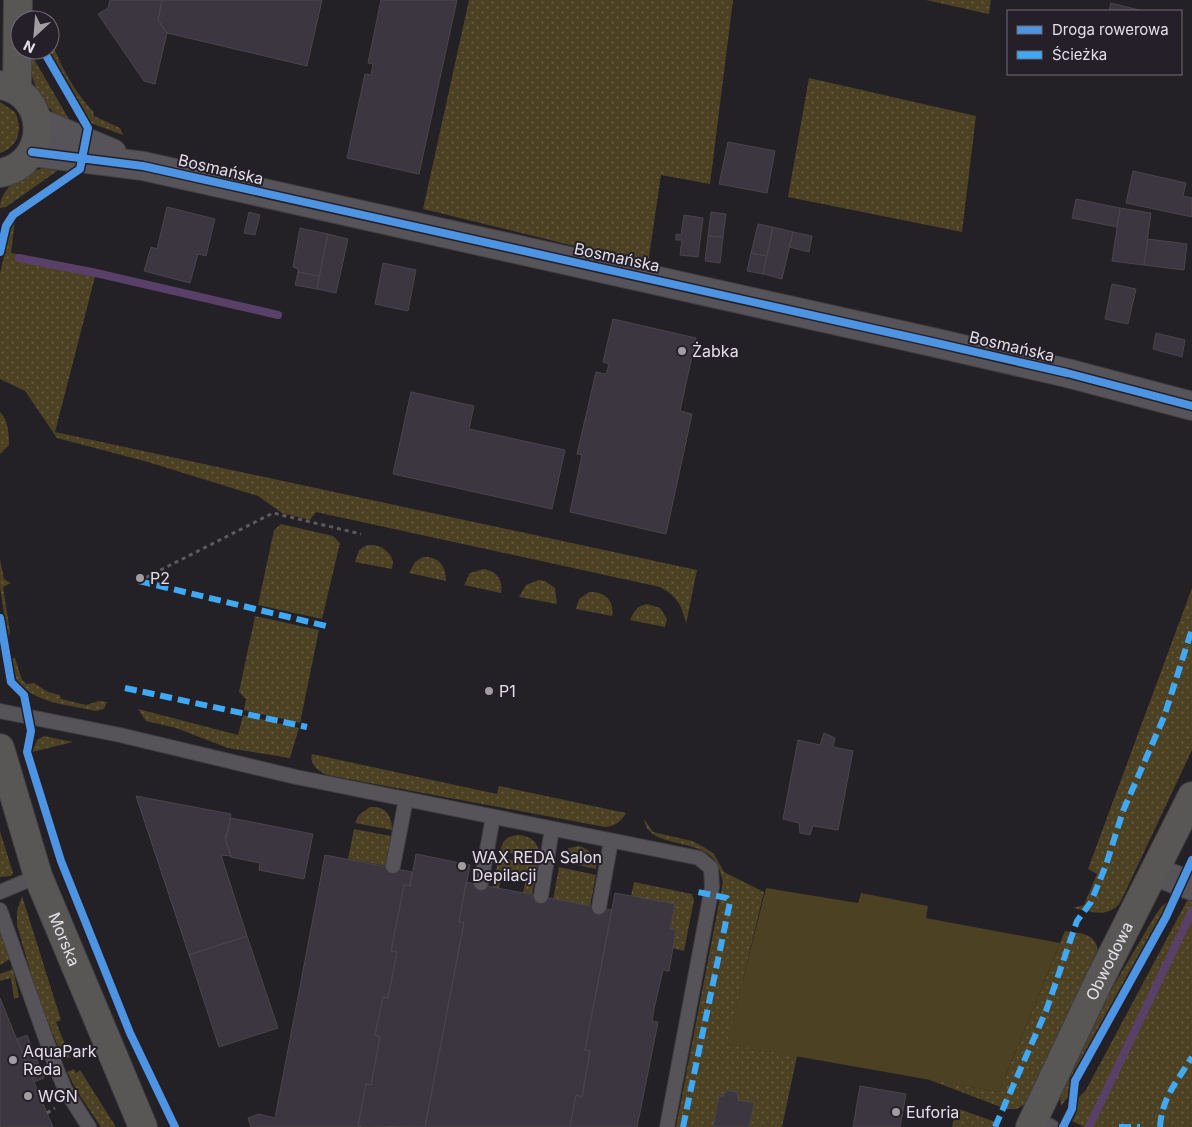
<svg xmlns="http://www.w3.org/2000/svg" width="1192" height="1127" font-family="Inter,sans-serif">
	<defs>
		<pattern id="grass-dots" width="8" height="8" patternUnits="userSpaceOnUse" patternTransform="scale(1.25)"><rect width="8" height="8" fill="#4c4123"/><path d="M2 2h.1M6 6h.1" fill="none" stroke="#665c43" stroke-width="1.8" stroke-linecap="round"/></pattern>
	</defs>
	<rect width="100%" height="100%" fill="#242126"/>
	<path fill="url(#grass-dots)" d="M469,0H733L710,184L661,175L648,264L423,209Z
		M926,0H991L989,14Z
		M50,33C55,58 75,93 93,111L94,116L120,128L123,135L88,122L87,116L48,51L50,50Z
		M28,58L34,59L70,121C44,114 31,82 28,58Z
		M809,78L976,116L962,232L788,197Z
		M0,102L15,112C23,129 19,147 0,153Z
		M53,165L59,169L57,171L6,207L0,208C0,183 33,170 53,165Z
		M15,220L11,253L97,269L55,432L697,570L686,624C682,605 677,596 660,587L316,512L310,520L282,513L258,496L148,462L57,438L25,391L0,379V274L11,224Z
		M0,412C8,419 9,434 9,445L0,454Z
		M281,524L333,536L340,543L322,619L258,605L274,530Z
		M367,545C379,544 389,549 393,561L392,569L355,562L359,550Z
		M423,557C439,556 446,566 446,581L409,573L415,562Z
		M0,559L4,579L11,583L3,587L10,632L8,641L0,586Z
		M484,569C497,572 503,579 501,593L464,585L470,573Z
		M539,580L545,581L555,588L557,604L519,597L526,585Z
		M1192,588V750L1120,903C1107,919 1090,911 1073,908L1084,905L1097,874L1088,869Z
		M589,592C604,591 615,600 612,616L576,609L579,599Z
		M647,604L660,608L667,619L665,627L630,620C634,611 637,606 647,604Z
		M255,616L319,630L300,723L244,710L246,699L239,692Z
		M11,658H15L22,680L27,684L34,683L48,692L60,695L61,699L86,705L99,701L107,702L104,709L96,711C63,704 41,704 15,682Z
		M138,709L238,735L243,715L299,728L290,758L228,748L176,728L146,721Z
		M44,736L73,742L32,752L37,740Z
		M312,754L497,794L499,786L626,813C621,822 615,826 605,827L327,775C318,771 309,764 312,754Z
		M370,807C386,806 392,815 392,830L355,823L359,815Z
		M644,819L653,832L692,841L704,847L714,854L724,872L764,892L728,1043L797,1056L782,1127H676L723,882C721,874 718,863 712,857C694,839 647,847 644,819Z
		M354,829L391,836L386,866L348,859Z
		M0,831L13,873L11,876L0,877Z
		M518,835C531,836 540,843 539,856L500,852C502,841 507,836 518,835Z
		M579,846C589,849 598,857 596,869L559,861L569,848Z
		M499,858L538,863L532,894L523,893L527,874L503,869L499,888L492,887Z
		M559,867L596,875L590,906L553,899Z
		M634,882L692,894L694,900L684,951L672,948L676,930L670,929L675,904L631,896Z
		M22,896L61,1020L56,1022L70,1057L63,1059L37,995L17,925V911Z
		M1189,897L1192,898V1127H1084L1072,1121L1076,1111V1100L1086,1090Z
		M1170,900L1079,1068L1068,1097L1061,1106L1060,1095L1101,1007L1156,914L1161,907Z
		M0,929L10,959L0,965Z
		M1065,931C1080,933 1096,933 1098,951L1025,1104L1017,1109H1006L927,1079L999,1092Z
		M13,969L19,997L14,999L11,978L0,981V974Z
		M74,1069L76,1073L80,1070L116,1127H101L77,1091L67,1072Z
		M956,1108L993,1121L999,1127H952Z"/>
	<path fill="#4c4123" d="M766,888L858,903L861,893L928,906L926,918L1060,943L999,1092L727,1044Z"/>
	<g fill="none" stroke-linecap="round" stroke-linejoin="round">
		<path stroke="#594069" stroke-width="8" d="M19,258L96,273L278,315
			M1089,1127L1192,911"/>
	</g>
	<path fill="#3b363f" stroke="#48464a" d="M110,0H162L158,20L167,33L155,84L144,81L98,14L108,8Z
		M162,0H322L307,66L167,33L158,20Z
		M381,0H457L419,174L347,158L365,74L371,75L373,64L368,63Z
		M1111,3L1143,11H1109Z
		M728,142L775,151L767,193L719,184Z
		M1133,171L1186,183L1183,196L1192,198V217L1126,203Z
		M1076,199L1120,208L1117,227L1072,218Z
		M167,207L215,219L206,256L198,254L190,283L144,271L151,247L157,249Z
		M1120,208L1151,213L1144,265L1112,261Z
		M249,212L260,215L255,235L244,233Z
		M711,212L726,214L723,237L708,236Z
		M684,215L703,218L698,257L680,255L682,240H676V234L681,235Z
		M758,224L773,227L767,256L751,253Z
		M773,227L793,232L782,279L763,274Z
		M300,228L328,234L319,276L298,272V269L293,267Z
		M793,232L812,236L809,252L789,247Z
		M328,234L348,239L336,293L317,289Z
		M708,236L723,237L720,263L705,261Z
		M1148,239L1187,244L1184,270L1144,265Z
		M751,253L767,256L763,274L747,271Z
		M383,263L416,270L408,311L375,304Z
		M298,272L319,276L317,289L295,285Z
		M1112,284L1136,289L1128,324L1105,319Z
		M613,319L696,338L680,411L692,414L666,534L570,512L582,455L577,454L596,372L606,374L609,364L603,362Z
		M1156,333L1185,340L1182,357L1153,349Z
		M411,392L474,406L469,429L565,450L552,509L393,474Z
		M824,733L835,738L833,747L853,751L838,830L813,826L810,835L800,833L799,823L783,819L798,740L820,745Z
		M136,796L231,814L227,837L225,838L231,856L221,855L247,936L189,955Z
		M231,818L313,834L304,879L259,870L260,863L230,857L231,856L225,838Z
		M416,854L470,865L459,922L464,923L425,1127L358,1126L366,1084L371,1085L376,1058L380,1037L375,1035L383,997L388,998L397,952L391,951L404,885L410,886Z
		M325,855L412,872L410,886L404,885L391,951L397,952L388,998L383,997L375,1035L380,1037L371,1085L366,1084L358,1126L361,1127H251L248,1118L259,1114L275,1118Z
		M466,882L612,910L585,1050L590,1051L582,1097L576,1095L570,1127H425L464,923L459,922Z
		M615,893L675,904L670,929L676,930L669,971L663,970L654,1009L652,1021L658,1022L637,1127H570L576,1095L582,1097L590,1051L585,1050Z
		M247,936L278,1028L219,1047L189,955Z
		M0,998L34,1082L53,1127H0Z
		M27,1035L44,1078L34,1082L17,1039Z
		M860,1086L906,1094L900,1127H853Z
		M727,1090L737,1092L738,1100L754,1103L749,1127H713L719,1096H723Z"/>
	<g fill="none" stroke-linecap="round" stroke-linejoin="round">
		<defs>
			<path id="lane" d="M0,711L120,735L296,777L699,858L711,868L712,887L667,1127
				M393,866L406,799
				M481,883L493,817
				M0,892L38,876
				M541,896L552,829
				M599,907L611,841
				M0,910L57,1070L65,1089L89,1127
				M1034,1118L1052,1127"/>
			<path id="street" d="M38,122L112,153
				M32,152L143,166L932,342L1067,373L1192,406
				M1156,872L1192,886"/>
			<g id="secondary">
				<path d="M0,85C50,93 50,164 0,173"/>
				<path d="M17,90L18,0"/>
				<path id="s1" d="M0,748L38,876L143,1127"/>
				<path id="s2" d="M1030,1127L1098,983L1192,796"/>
			</g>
		</defs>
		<use href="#lane" stroke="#403e42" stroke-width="16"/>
		<use href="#street" stroke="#403e42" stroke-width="30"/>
		<use href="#secondary" stroke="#403e42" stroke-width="30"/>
		<path stroke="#5c5a5e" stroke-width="3" stroke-dasharray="4 4" stroke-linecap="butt" d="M139,581L273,513L361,534
			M47,1113L55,1108"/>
		<use href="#lane" stroke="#565458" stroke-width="14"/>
		<use href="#street" stroke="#565458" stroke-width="28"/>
		<use href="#secondary" stroke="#595656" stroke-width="28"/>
		<path stroke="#3fa9f5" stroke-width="6" stroke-dasharray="12 6" stroke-linecap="butt" d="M139,581L330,627
			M125,688L307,727
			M683,1127L730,902L727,898L698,892
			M995,1127L1046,1011L1077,921L1091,902L1106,865L1123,811L1164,717L1192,629
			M1119,1127H1140
			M1160,1127C1162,1097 1177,1082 1192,1057"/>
		<defs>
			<path id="cycleway" d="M32,152L143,166L932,342L1067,373L1192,406
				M0,252L6,226L13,215L80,169L88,128L43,50
				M0,618L11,682L24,695L31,731L27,752L61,861L130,1033L175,1127
				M1063,1127L1072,1109L1075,1081L1166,917L1192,860"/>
		</defs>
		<use href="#cycleway" stroke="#241f28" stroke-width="11"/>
		<use href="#cycleway" stroke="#4d94e3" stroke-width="8"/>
	</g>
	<g fill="#a19da3" stroke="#241f28" stroke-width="2">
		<circle cx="682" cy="351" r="5"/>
		<circle cx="140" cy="578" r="5"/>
		<circle cx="489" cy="691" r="5"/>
		<circle cx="462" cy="866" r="5"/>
		<circle cx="13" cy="1060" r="5"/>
		<circle cx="28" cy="1096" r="5"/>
		<circle cx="896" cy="1112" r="5"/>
	</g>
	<g text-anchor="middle" stroke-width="4" stroke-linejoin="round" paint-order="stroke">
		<g font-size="16" fill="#e4e0e7" stroke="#241f28">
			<text transform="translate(221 169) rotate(13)" y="6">Bosmańska</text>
			<text transform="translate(617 257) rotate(12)" y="6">Bosmańska</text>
			<text transform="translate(1012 346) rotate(13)" y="6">Bosmańska</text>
			<text dy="6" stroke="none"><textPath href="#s1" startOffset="202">Morska</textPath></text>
			<text dy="6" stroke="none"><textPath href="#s2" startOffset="184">Obwodowa</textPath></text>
		</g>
		<g font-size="16" fill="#e4e0e7" stroke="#241f28" text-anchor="start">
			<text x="692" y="357">Żabka</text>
			<text x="150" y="584">P2</text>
			<text x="499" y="697">P1</text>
			<text x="472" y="863">WAX REDA Salon<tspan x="472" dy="18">Depilacji</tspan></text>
			<text x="23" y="1057">AquaPark<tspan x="23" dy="18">Reda</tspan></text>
			<text x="38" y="1102">WGN</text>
			<text x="906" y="1118">Euforia</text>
		</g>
	</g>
	<rect x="1007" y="10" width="175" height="65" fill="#241f28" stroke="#716c74"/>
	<rect x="1017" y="26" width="25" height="8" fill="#4d94e3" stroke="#716c74"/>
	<text x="1052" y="35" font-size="15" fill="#e4e0e7">Droga rowerowa</text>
	<rect x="1017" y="51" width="25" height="8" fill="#3fa9f5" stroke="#716c74"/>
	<text x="1052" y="60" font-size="15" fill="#e4e0e7">Ścieżka</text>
	<g transform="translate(35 35) rotate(206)"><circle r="24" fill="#241f28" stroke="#716c74"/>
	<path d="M0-4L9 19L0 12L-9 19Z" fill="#a19da3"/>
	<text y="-8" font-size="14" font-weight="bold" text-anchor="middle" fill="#e4e0e7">N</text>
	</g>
</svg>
